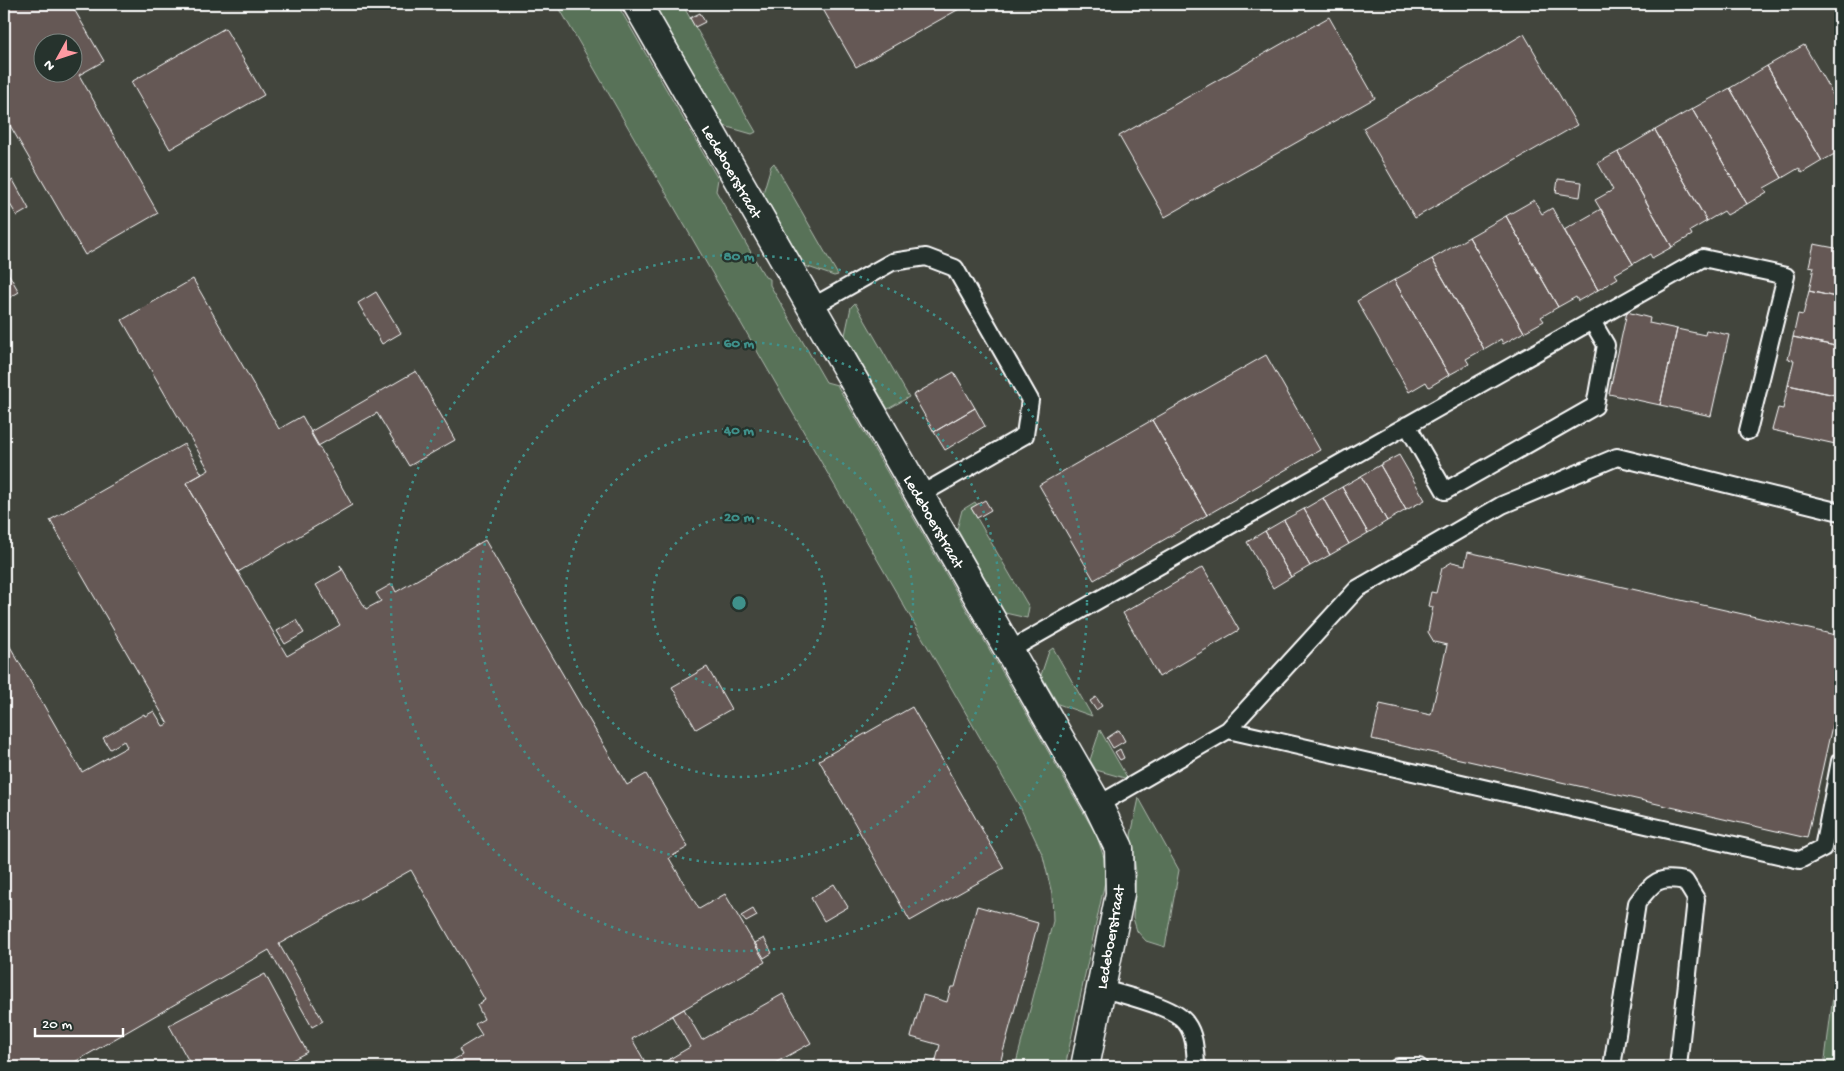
<svg xmlns="http://www.w3.org/2000/svg" width="1844" height="1071" font-family="'Gochi Hand',sans-serif">
	<rect width="100%" height="100%" fill="#333b35"/>
	<filter id="ink" filterUnits="userSpaceOnUse"><feTurbulence type="fractalNoise" baseFrequency=".02" numOctaves="2"/><feDisplacementMap in="SourceGraphic" scale="10" xChannelSelector="R" yChannelSelector="G"/><feConvolveMatrix kernelMatrix="1 2 1 2 8 2 1 2 1" color-interpolation-filters="sRGB"/></filter>
	<g filter="url(#ink)">
		<path fill="#42443e" fill-rule="evenodd" d="M4,4H1840V1067H4ZM42,42H72V72H42Z"/>
		<path fill="#597258" stroke="#acb8ac" d="M557,4H617L718,179L716,191L765,277L770,279V285L826,382L837,385L1097,836L1104,858L1105,882L1065,1067H1015L1053,921L1052,894L1043,856L1020,807Z
			M654,4H682L756,132L752,134L724,126Z
			M774,163L838,275L834,276L805,266L763,193L771,166Z
			M855,303L909,397L888,409L845,335L851,307Z
			M975,502L977,505L971,508L1029,607L1027,618L1005,613L957,529L962,510Z
			M1053,648L1092,716L1058,704L1041,675L1049,651Z
			M1100,730L1128,779L1096,770L1090,760Z
			M1139,798L1179,870L1165,947L1146,941L1137,931L1133,918L1136,872L1131,835Z
			M1840,941V1067H1824Z"/>
		<path fill="#655954" stroke="#fff" fill-rule="evenodd" d="M4,4H71L104,61L79,75L158,213L85,255L4,115ZM42,42H72V72H42Z
			M820,4H968L856,67Z
			M700,13L705,22L695,27L690,18Z
			M1329,17L1375,98L1165,217L1119,136Z
			M225,28L264,95L170,149L131,82Z
			M1524,34L1577,125L1415,218L1363,128Z
			M1804,45L1840,107V151L1822,161L1767,66Z
			M1767,66L1822,161L1802,173L1799,168L1782,178L1730,88Z
			M1730,88L1782,178L1764,188L1767,192L1747,204L1692,109Z
			M1692,109L1747,204L1727,215L1724,211L1707,221L1655,130Z
			M1655,130L1707,221L1690,231L1692,235L1672,247L1618,152Z
			M1618,152L1672,247L1652,258L1650,254L1633,264L1595,200L1613,190L1598,163Z
			M1558,179L1582,182L1580,197L1556,193Z
			M13,180L29,209L17,216L4,194V185Z
			M1534,200L1542,214L1552,208L1598,290L1578,301L1576,297L1558,307L1506,216Z
			M1601,209L1633,264L1615,274L1618,278L1598,290L1564,230Z
			M1506,216L1558,307L1541,317L1544,321L1524,332L1469,237Z
			M1469,237L1524,332L1503,344L1501,339L1484,349L1432,259Z
			M1814,244L1840,249V298L1809,291L1814,267L1809,266Z
			M1432,259L1484,349L1466,359L1469,364L1449,375L1394,280Z
			M4,266L19,292L4,301Z
			M193,279L279,429L302,416L352,505L238,572L186,483L209,470L122,320Z
			M1394,280L1449,375L1429,387L1426,382L1409,392L1357,301Z
			M1809,291L1840,298V347L1793,337L1798,314L1803,315Z
			M376,292L401,333L382,344L358,303Z
			M1627,312L1650,318L1649,323L1677,329L1660,405L1609,394Z
			M1677,329L1705,335L1706,330L1729,335L1711,416L1660,405Z
			M1793,337L1840,347V396L1788,385L1794,360L1788,359Z
			M1266,355L1320,450L1207,515L1152,420Z
			M416,371L455,440L409,466L377,413L318,446L310,432Z
			M954,372L975,408L934,432L913,395Z
			M1788,385L1840,396V445L1772,430L1778,408L1783,409Z
			M975,408L985,426L945,450L934,432Z
			M1152,420L1207,515L1094,580L1039,485Z
			M184,444L202,474L186,483L287,656L340,625L316,585L342,570L340,565L366,609L381,601L376,593L392,584L396,592L485,540L627,785L646,774L688,847L669,858L699,909L725,894L765,962L632,1039L648,1067H441L462,1055L459,1049L482,1035L475,1024L484,1019L477,1005L485,1000L411,870L279,944L323,1021L312,1027L269,950L66,1067H13L4,1051V636L82,772L127,747L124,741L110,749L103,738L144,714L145,716L154,711L163,726L168,724L50,520Z
			M1399,455L1425,500L1406,510L1380,465Z
			M1380,465L1406,510L1387,521L1361,476Z
			M1361,476L1387,521L1368,533L1342,487Z
			M1342,487L1368,533L1349,544L1323,498Z
			M1323,498L1349,544L1330,555L1304,509Z
			M985,500L991,510L977,518L971,508Z
			M1304,509L1330,555L1310,566L1284,520Z
			M1284,520L1310,566L1291,577L1265,531Z
			M1265,531L1291,577L1273,588L1247,542Z
			M1468,552L1840,636V690L1807,838L1372,739L1380,704L1431,715L1447,645L1434,642L1428,632L1433,607L1428,606L1431,592L1436,593L1442,568L1452,562L1465,565Z
			M1203,567L1239,630L1159,677L1123,613Z
			M296,620L304,633L285,644L277,631Z
			M707,667L731,709L696,729L672,687Z
			M1096,697L1102,706L1096,710L1090,701Z
			M912,707L1004,868L910,921L819,760Z
			M1119,730L1125,741L1113,748L1107,738Z
			M1120,749L1124,758L1120,760L1115,752Z
			M834,884L848,907L824,921L811,898Z
			M977,906L1038,923L999,1067H934L940,1045L911,1037L923,995L947,1002L951,987H955Z
			M753,909L757,916L746,922L741,916Z
			M764,938L772,953L764,958L755,943Z
			M265,974L307,1052L279,1067H192L169,1025Z
			M783,994L811,1043L768,1067H656L690,1047L672,1016L684,1009L702,1040Z"/>
		<g fill="none" stroke-linecap="round" stroke-linejoin="round">
			<defs>
				<path id="service" d="M812,307L892,262L926,257L955,268L1030,400L1025,435L920,495
					M1407,425L1445,491L1595,406L1606,345L1592,321
					M1010,650L1703,258L1786,276L1748,431
					M1228,730L1800,860L1823,848L1840,761
					M1098,805L1228,730L1357,589L1502,505L1617,457L1840,512
					M1101,988C1121,995 1175,1006 1186,1023C1195,1035 1195,1050 1196,1064L1199,1067
					M1398,1067H1419
					M1612,1067L1637,903C1654,881 1658,876 1685,881L1696,899L1678,1067"/>
				<path id="minor" d="M637,4L1098,805L1119,848L1120,894L1085,1067"/>
			</defs>
			<use href="#service" stroke="#fff" stroke-width="20"/>
			<use href="#minor" stroke="#fff" stroke-width="31"/>
			<use href="#service" stroke="#26332d" stroke-width="16"/>
			<use href="#minor" stroke="#26332d" stroke-width="28"/>
		</g>
	</g>
	<g fill="none" stroke="#3f918b" stroke-width="2.5" stroke-dasharray="2.5 5">
		<circle cx="739" cy="603" r="87"/>
		<circle cx="739" cy="603" r="174"/>
		<circle cx="739" cy="603" r="261"/>
		<circle cx="739" cy="603" r="348"/>
	</g>
	<g text-anchor="middle" stroke-width="4.5" stroke-linejoin="round" paint-order="stroke">
		<g font-size="16" fill="#fff" stroke="#26332d">
			<text transform="translate(733 171) rotate(60)" y="6">Ledeboerstraat</text>
			<text transform="translate(935 521) rotate(60)" y="6">Ledeboerstraat</text>
			<text transform="translate(1109 937) rotate(-80)" y="6">Ledeboerstraat</text>
		</g>
	</g>
	<circle cx="739" cy="603" r="8" fill="#3f918b" stroke="#26332d" stroke-width="2.5"/>
	<g font-size="15" text-anchor="middle" font-weight="bold" fill="#3f918b" stroke="#26332d" stroke-width="4.5" stroke-linejoin="round" paint-order="stroke">
		<text x="739" y="260">80 m</text>
		<text x="739" y="347">60 m</text>
		<text x="739" y="434">40 m</text>
		<text x="739" y="521">20 m</text>
	</g>
	<rect width="1844" height="1071" fill="none" stroke="#26332d" stroke-width="20"/>
	<rect x="10" y="10" width="1824" height="1051" fill="none" stroke="#fff" stroke-width="2" filter="url(#ink)"/>
	<g transform="translate(58 58) rotate(230)"><circle r="24" fill="#26332d" stroke="#7d8581"/>
	<path d="M0-4L9 19L0 12L-9 19Z" fill="#ff9aa2"/>
	<text y="-8" font-size="14" font-weight="bold" text-anchor="middle" fill="#ffffff">N</text>
	</g>
	<path d="M35 1028v8h88v-8" fill="none" stroke="#ffffff" stroke-width="2.5"/>
	<text x="42" y="1028" font-size="15" fill="#ffffff" stroke="#26332d" stroke-width="4" paint-order="stroke">20 m</text>
</svg>
